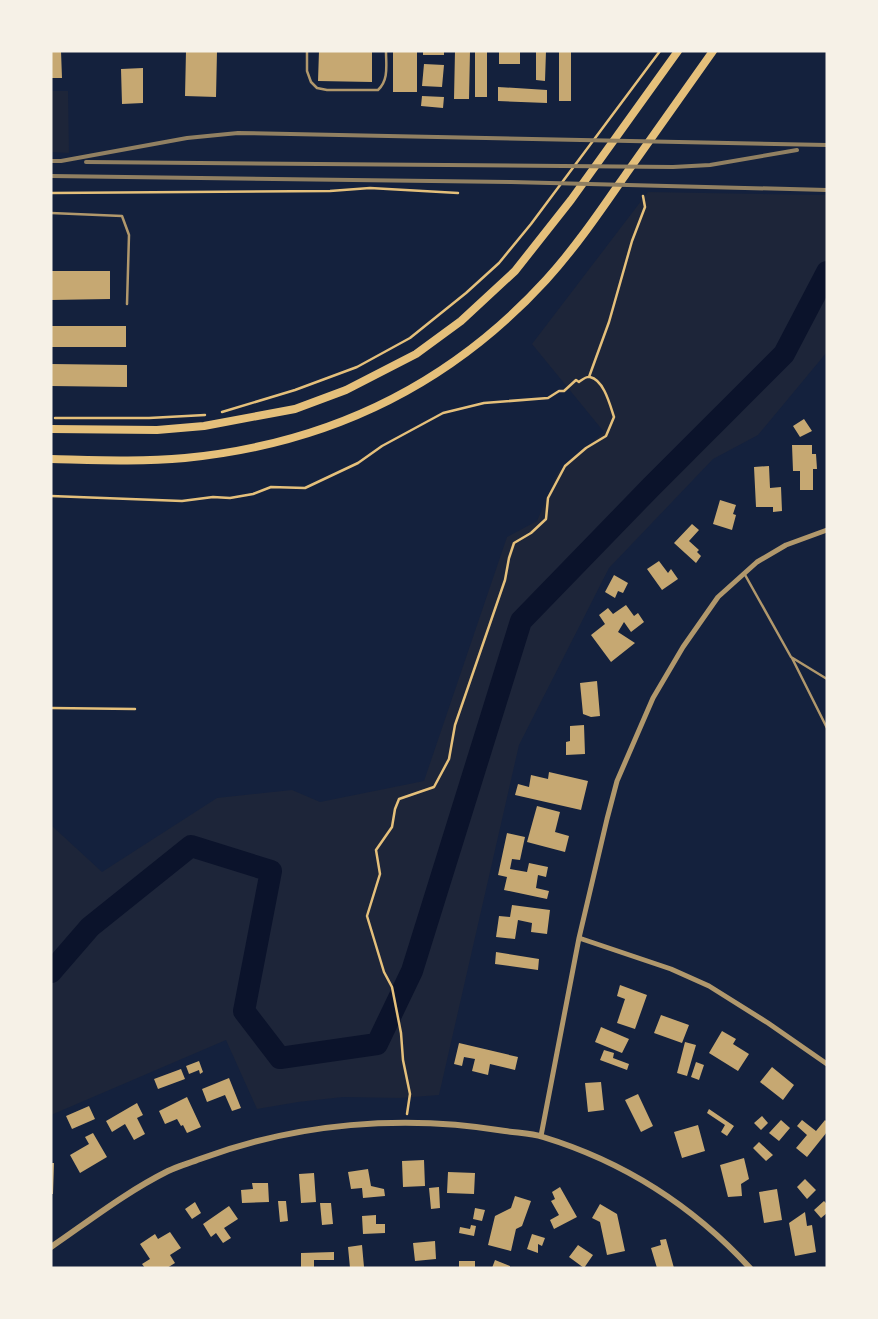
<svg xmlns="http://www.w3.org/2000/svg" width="878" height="1319" font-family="Ubuntu,sans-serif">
	<rect width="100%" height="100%" fill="#14213d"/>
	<path fill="#1d2539" d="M51,91H68L69,153L51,152Z
		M648,192L827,195V352L758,435L713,459L609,568L519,745L439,1095L400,1098L343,1097L298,1102L257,1109L226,1040L51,1115V825L102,872L217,798L292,790L320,802L424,781L507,537L537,521L558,472L604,432L532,344Z"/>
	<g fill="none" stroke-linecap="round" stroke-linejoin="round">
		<path stroke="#0b132b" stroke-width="22" d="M51,972L90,927L191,846L271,871L244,1011L280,1058L377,1044L412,971L521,621L652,486L784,354L827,272"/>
	</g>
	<path fill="#c6a872" d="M51,51H61L62,78H51Z
		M186,51H217L216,97L185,96Z
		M319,51H372V82L318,81Z
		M393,51H417V92H393Z
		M423,51H444V55H423Z
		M455,51H470L469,99H454Z
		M475,51H487V97H475Z
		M499,51H520V64H499Z
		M536,51H546L545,81L536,80Z
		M559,51H571V101H559Z
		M424,64L444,65L442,87L422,86Z
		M143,68V103L122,104L121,69Z
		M498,87L547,90V103L498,101Z
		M422,96L444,97L443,108L421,106Z
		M51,271H110V299L51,300Z
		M51,326H126V347H51Z
		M51,364L127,365V387L51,386Z
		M804,419L812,431L800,437L793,426Z
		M792,445H812V454H816L817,469H813V490H800V471H793Z
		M769,466L770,488L781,487L782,511L773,512V507H756L754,467Z
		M720,500L736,505L733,514L736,515L732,530L713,524Z
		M692,524L699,530L689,541L699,550L697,552L701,556L696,563L674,543Z
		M659,561L668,573L671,569L678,579L662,590L647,569Z
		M614,575L628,583L623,593L618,591L615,598L605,592Z
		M626,605L634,616L638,613L644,622L631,632L624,622L618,632L635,643L611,662L591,635L605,624L599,615L608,608L613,614Z
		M597,681L600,716L591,717L583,714L580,683Z
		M584,725L585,754L566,755V742L570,741V726Z
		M549,772L588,781L581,810L515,795L518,784L529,787L531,775L548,779Z
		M537,806L560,812L555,832L569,836L565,852L527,842Z
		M507,833L525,837L520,860L512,859L510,869L527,872L529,863L548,867L546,877L538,875L536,888L549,891L547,899L504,890L507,877L498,875Z
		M512,905L550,910L547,934L531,932L532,923L518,920L515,939L496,937L499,916L510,917Z
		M496,952L539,959L538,970L495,964Z
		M620,985L647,995L635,1029L617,1023L625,999L617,996Z
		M661,1015L689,1025L682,1043L654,1033Z
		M601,1027L629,1039L622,1053L595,1042Z
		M722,1031L736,1039L733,1044L749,1054L738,1071L709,1053Z
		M685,1042L696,1045L687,1076L677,1073Z
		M459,1043L518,1057L515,1070L490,1064L488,1075L472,1071L475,1059L464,1057L462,1066L454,1064Z
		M604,1050L614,1053L613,1058L629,1064L627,1070L600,1060Z
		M199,1061L203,1072L200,1074L199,1070L189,1074L186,1066Z
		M696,1062L704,1065L699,1080L691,1077Z
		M772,1067L794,1085L783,1100L760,1082Z
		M181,1069L185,1079L158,1089L154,1079Z
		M229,1078L241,1108L232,1111L225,1095L207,1102L202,1089Z
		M601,1082L604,1110L588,1112L585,1083Z
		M638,1094L653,1126L641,1132L625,1100Z
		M187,1097L201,1127L187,1133L183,1125L181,1126L177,1119L165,1124L159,1111Z
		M137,1103L143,1115L137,1118L145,1134L134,1140L125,1124L112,1132L106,1121Z
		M89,1106L95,1119L72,1129L66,1116Z
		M709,1109L734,1126L727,1136L721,1132L725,1125L707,1113Z
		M762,1116L768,1123L761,1130L754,1123Z
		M781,1120L790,1128L779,1141L769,1133Z
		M802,1120L816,1131L825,1120L827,1122V1132L807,1157L796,1148L807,1135L797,1126Z
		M698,1125L705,1151L682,1158L674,1132Z
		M93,1133L107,1157L80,1173L70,1155L89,1144L85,1137Z
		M759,1142L773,1155L766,1161L753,1148Z
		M744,1158L749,1179L741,1184L742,1196L728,1197L720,1165Z
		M424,1160L425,1186L403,1187L402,1161Z
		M51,1163H54L53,1194H51Z
		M368,1169L371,1186L384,1189L385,1196L363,1198L362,1188L351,1189L348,1172Z
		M448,1172L475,1173L474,1194L447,1193Z
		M314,1173L316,1202L301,1203L299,1174Z
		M805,1179L816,1190L807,1199L797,1187Z
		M252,1183H268L269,1202L242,1203L241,1190L253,1189Z
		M439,1187L440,1208L431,1209L429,1188Z
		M560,1187L577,1217L554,1229L550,1220L559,1215L551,1201L555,1199L552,1192Z
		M777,1189L782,1220L764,1223L759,1192Z
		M515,1196L531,1201L522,1226L516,1229L511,1251L488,1245L495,1216L511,1208Z
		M278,1201H286L288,1221L280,1222Z
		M824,1201L827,1204V1213L821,1218L814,1210Z
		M195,1202L201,1213L192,1219L185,1209Z
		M320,1203H331L333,1224L322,1225Z
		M600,1204L617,1214L625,1251L607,1255L600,1222L592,1218Z
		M229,1206L238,1219L224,1228L231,1238L223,1243L216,1233L211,1237L203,1224Z
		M475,1208L485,1210L482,1221L473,1219Z
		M805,1212L807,1226L812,1225L816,1252L795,1256L789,1223Z
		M376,1215V1224H385V1233L363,1234L362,1216Z
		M471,1225L476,1226L474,1236L459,1233L460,1227L470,1229Z
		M170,1232L181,1248L170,1255L175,1263L167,1268H145L142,1264L150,1259L140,1244L155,1234L158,1239Z
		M532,1234L545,1238L542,1246L538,1244V1253L527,1249Z
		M666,1239L674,1268H657L651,1248L661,1245L660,1240Z
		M435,1241L436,1259L415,1261L413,1243Z
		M362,1245L364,1267L350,1268L348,1247Z
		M578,1245L593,1255L584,1268L569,1257Z
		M334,1252V1260H314V1268H301V1253Z
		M495,1260L510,1266V1268H492Z
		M459,1261H475V1268H459Z"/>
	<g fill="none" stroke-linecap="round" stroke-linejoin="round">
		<path stroke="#e5c07b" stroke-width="2.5" d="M51,193L330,191L370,188L458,193
			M589,377L609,322L632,241L645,207L643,196
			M222,412L295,390L357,367L410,338L466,293L499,263L531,224L660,51
			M55,418H149L205,415
			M51,496L182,501L213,497L230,498L253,494L271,487L305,488L358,463L382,446L443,413L484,403L548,398L559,391H564L576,380L579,382C582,380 586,376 590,377C604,380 610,405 614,417L606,436L586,448L565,466L548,498L546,519L531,533L514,543L509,558L505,580L455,725L449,759L434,787L399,799L395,809L392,827L376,850L380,874L367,916L384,972L392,987L401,1033L403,1060L410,1094L407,1114
			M51,708L135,709"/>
		<path stroke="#b1986c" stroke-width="2.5" d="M307,51V71L311,82L317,88L327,90H378C389,80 386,65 386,51
			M51,213L122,216L129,235L127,304
			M744,573L791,657L827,679
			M792,658L827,728"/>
		<path stroke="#b1986c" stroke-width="5" d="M579,938L671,969L709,986L768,1023L827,1064
			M541,1136L579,938L607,819L617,781L653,698L683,647L718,597L757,562L786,545L827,530"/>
		<path stroke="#b1986c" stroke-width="6" d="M51,1247C89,1221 126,1192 168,1171C178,1166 190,1163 200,1159C296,1123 404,1114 505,1131C517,1133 531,1133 543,1137C625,1162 692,1205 750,1268"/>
		<path stroke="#e5c07b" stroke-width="8" d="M51,429L157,430L204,426L295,409L346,390L416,354L461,321L515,271L571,200L678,51
			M51,459C96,460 140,462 185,458C327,444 449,386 546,280C576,247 601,210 626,174C655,133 684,92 713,51"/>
		<path stroke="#918062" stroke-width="4" d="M51,161H61L187,138L238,133L827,145
			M86,162L673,167L710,165L797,150
			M51,176L511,182L827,190"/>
	</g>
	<rect width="878" height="1319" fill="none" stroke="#f6f1e7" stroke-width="105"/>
</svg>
